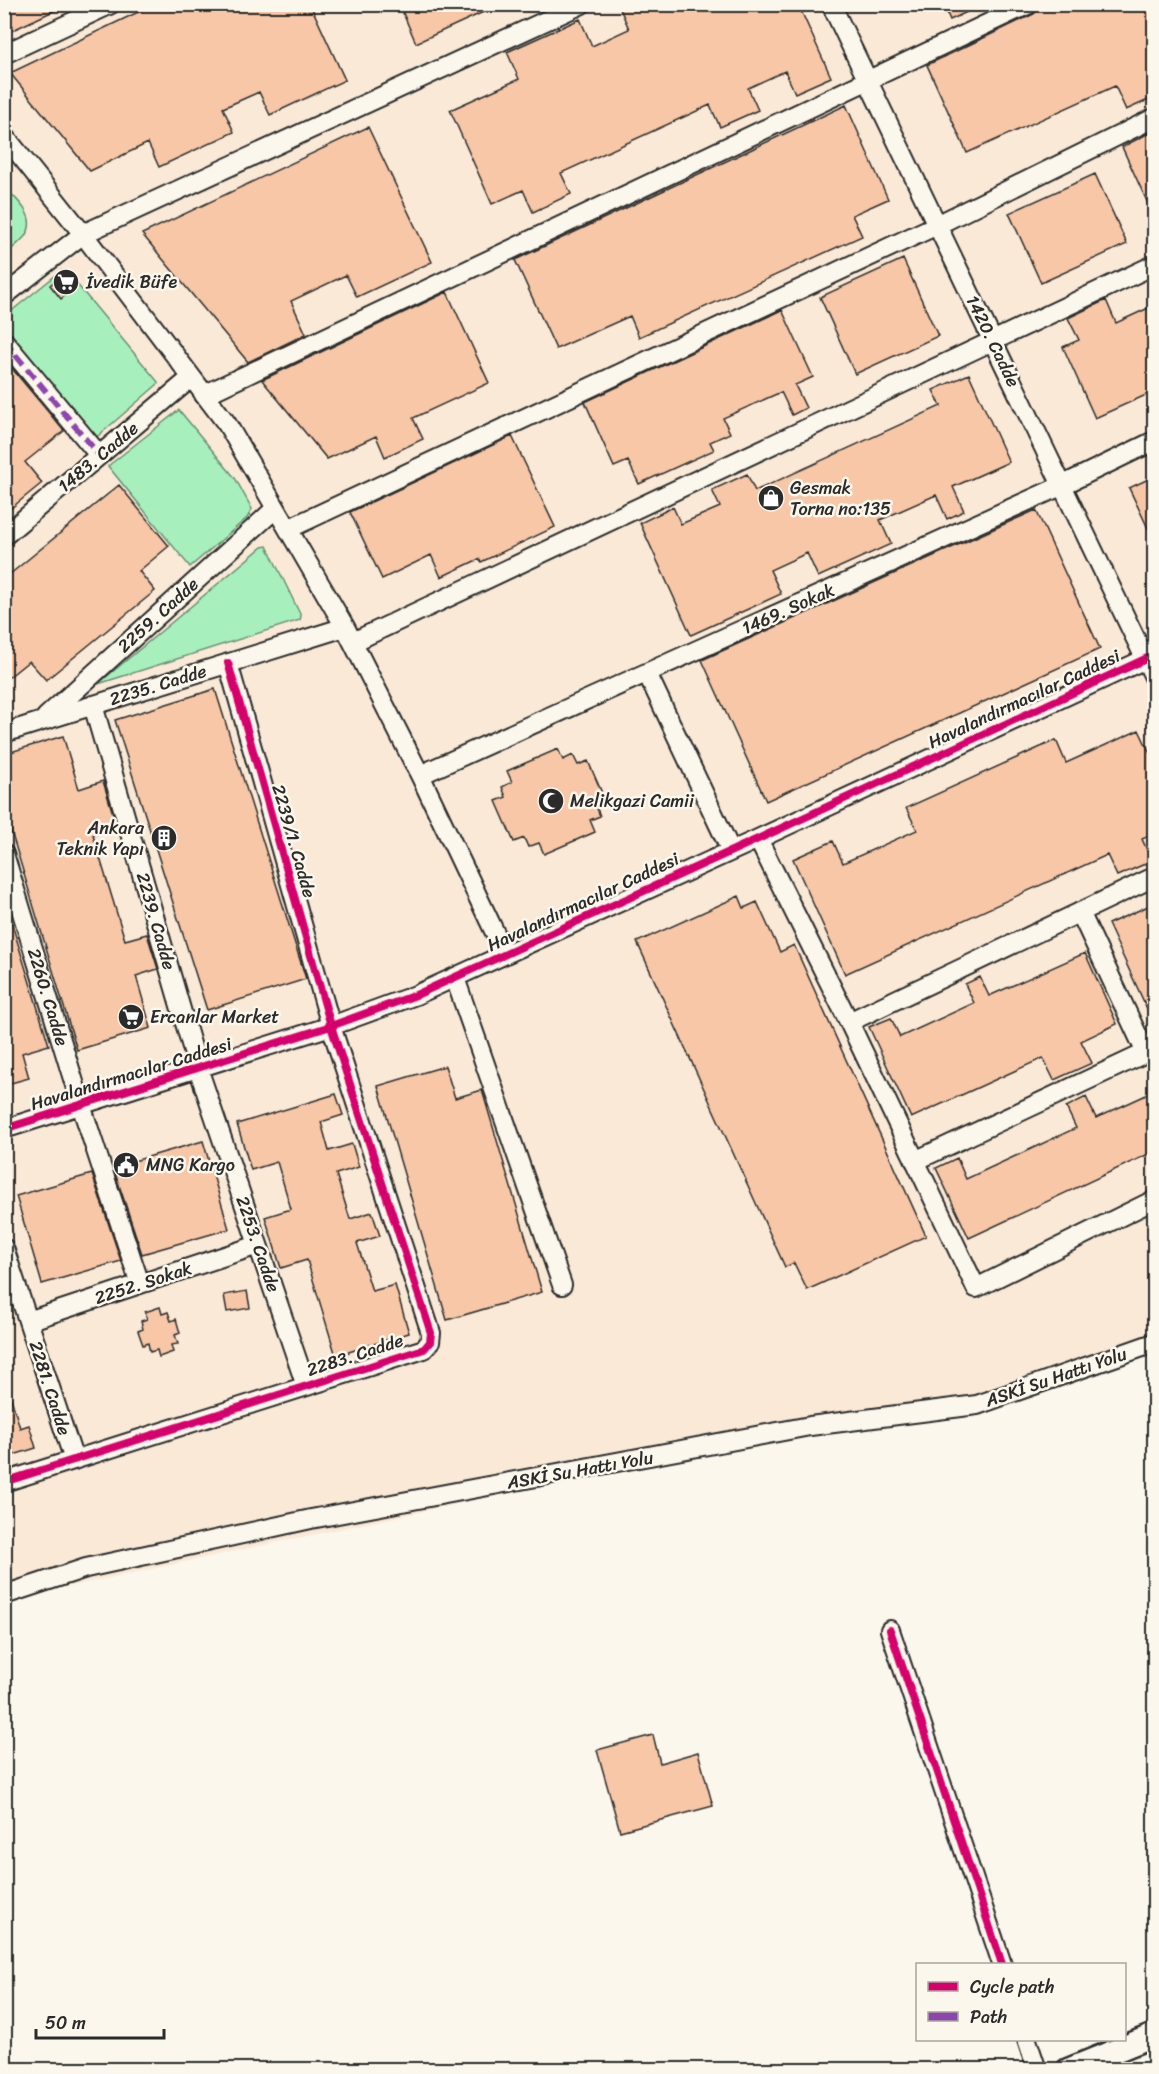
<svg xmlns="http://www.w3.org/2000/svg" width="1159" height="2074" font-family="Sriracha,sans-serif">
	<rect width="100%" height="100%" fill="#fbf7ec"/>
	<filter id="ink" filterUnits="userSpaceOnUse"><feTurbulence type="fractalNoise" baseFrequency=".0167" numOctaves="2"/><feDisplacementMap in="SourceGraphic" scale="12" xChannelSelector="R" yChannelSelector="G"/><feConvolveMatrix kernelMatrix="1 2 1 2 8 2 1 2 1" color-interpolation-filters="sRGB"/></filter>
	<g filter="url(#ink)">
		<path fill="#fae9d7" d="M4,5H1154V1356L5,1600Z"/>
		<path fill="#a7f0bd" stroke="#698e74" stroke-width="1.5" d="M4,187C16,199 38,216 26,235C21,242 11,249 5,255Z
			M61,271H66L158,382V384L91,442L5,336L4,317Z
			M179,410L235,478L252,509L247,518L190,567L108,466Z
			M267,546L301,616L300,620L98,684L262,547Z"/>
		<path fill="#f7c7a7" stroke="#2b2b2b" stroke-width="1.5" d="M4,4H68L9,32L4,23Z
			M155,4H310L345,80L270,115L259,92L223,108L234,132L159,167L148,143L90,171L10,73Z
			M399,4H501L416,43Z
			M618,4H798L831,77L795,93L785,71L748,88L758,110L720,127L710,105L561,173L571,194L533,212L523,190L492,204L450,110L519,79L507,52L580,19L592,46L629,29Z
			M943,4H984L950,20Z
			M1046,4H1155V97L1126,110L1115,86L967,153L927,65L1034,14L1039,8Z
			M846,105L888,199L852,215L862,236L639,337L630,316L556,349L515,260Z
			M368,127L432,262L357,297L346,275L291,301L306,334L248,362L142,234Z
			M1155,130V219L1122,147Z
			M1095,174L1127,244L1041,283L1009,213Z
			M903,259L938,336L855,374L820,297Z
			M63,274L75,287L61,299L50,285Z
			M447,292L489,383L413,418L423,439L385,457L376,436L327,459L262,380Z
			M1106,300L1116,323L1155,305V391L1095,418L1063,347L1079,340L1068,318Z
			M782,310L813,377L795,385L806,408L792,415L781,392L723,418L730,433L710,442L714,450L639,484L628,461L614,467L585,402Z
			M4,359L64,431L25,462L42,483L4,514Z
			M969,374L1009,462L953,487L964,511L947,519L936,495L880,520L891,544L818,577L807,553L770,570L781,594L691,635L640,523L673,507L681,524L720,507L712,490L747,474L755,491L941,406L933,390Z
			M512,436L555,527L481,562L479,559L441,577L431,555L382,579L350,512Z
			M1155,476V543L1129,488Z
			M119,485L169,546L139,571L155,591L46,680L29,661L4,681V579Z
			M1036,510L1100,649L766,801L702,660Z
			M215,689L306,979L207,1010L115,720Z
			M1139,730L1155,764V833L1142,839L1152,861L1117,876L1107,855L845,974L793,859L833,841L843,863L917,830L906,808L1056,740L1066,763Z
			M63,736L79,789L103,781L117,827L93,835L125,940L147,934L158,969L136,976L151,1028L77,1050L4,808V754Z
			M558,749L563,760L573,755L578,765L588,761L606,802L596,806L600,816L590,820L595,832L544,854L539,843L528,847L524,838L514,842L496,801L506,797L502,787L512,782L507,771Z
			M739,896L744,908L757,902L780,952L794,945L926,1236L807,1290L794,1263L785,1267L637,942Z
			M1155,903V1026L1108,924Z
			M4,911H8L49,1045L22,1053L29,1078L4,1085Z
			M1085,953L1117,1024L1081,1041L1092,1063L1054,1080L1043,1058L911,1118L869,1027L891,1018L900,1037L974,1003L965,984L980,977L989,996Z
			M445,1066L455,1098L482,1090L542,1292L447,1320L378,1086Z
			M1155,1091V1151L969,1238L936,1168L957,1158L966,1179L1076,1128L1066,1107L1086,1097L1096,1118Z
			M336,1094L343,1115L321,1122L329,1151L352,1144L359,1167L336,1174L350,1219L372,1212L380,1236L357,1243L372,1291L395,1285L409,1333L336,1356L307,1260L281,1268L265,1217L291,1209L277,1162L251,1170L237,1124Z
			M203,1141L229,1229L142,1254L113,1167Z
			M92,1174L121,1261L42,1284L16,1196Z
			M247,1291L250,1308L227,1312L224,1295Z
			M160,1307L162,1314L168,1312L171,1321L176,1319L180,1333L175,1335L178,1344L171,1345L173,1352L159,1357L157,1350L150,1352L148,1343L143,1345L138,1331L143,1329L141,1321L147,1319L145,1312Z
			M4,1388H8L20,1428L29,1425L36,1448L4,1458Z
			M653,1735L660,1763L698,1752L713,1806L620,1831L597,1750Z"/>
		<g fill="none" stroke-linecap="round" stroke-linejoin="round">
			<defs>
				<path id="minor" d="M831,4L1154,677
					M4,54L111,4
					M4,135L83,234L227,424L345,627L420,775L505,954
					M4,296L83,234L582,4
					M4,341L99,455
					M204,395L1029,4
					M288,529L937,225L1154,118
					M4,536L191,378
					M353,642L1154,265
					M647,673L731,851
					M93,705L198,1068L306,1386
					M46,717L276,508
					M4,733L345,627
					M420,775L1063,485L1154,441
					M758,839L849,1022L976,1288L1154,1200
					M4,854L81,1105L140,1284
					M1080,912L1146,1053
					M455,978L562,1285
					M849,1022L1154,877
					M4,1129L331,1026L416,995L758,839L1154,655
					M915,1161L1154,1049
					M4,1248L74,1460
					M28,1321L258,1245
					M4,1482L424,1349L430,1342L431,1333L331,1026L228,663
					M4,1595L86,1568L311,1519L810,1426L977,1405L1154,1343
					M890,1630L1002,1964
					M1027,2040L1037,2070"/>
				<path id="major" d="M1068,2070L1154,2035"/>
			</defs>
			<use href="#minor" stroke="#2b2b2b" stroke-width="22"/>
			<use href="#major" stroke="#2b2b2b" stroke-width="27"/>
			<use href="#minor" stroke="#fbf7ec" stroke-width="18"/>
			<use href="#major" stroke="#fbf7ec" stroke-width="22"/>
			<path stroke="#8e44ad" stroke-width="6" stroke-dasharray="12 6" stroke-linecap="butt" d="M4,341L99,455"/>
			<defs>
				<path id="cycleway" d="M4,1129L331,1026L416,995L758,839L1154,655
					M4,1482L424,1349L430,1342L431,1333L331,1026L228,663
					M890,1630L1002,1964"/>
			</defs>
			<use href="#cycleway" stroke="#fbf7ec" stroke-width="11"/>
			<use href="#cycleway" stroke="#d6006c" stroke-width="8"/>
		</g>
	</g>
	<defs>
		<symbol id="supermarket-disc" viewBox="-11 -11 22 22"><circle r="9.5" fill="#2b2b2b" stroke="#fbf7ec"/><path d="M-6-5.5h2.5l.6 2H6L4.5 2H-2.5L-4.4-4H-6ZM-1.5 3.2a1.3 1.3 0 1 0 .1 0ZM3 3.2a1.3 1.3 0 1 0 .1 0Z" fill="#fff"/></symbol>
		<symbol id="shop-disc" viewBox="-11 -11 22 22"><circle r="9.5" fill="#2b2b2b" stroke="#fbf7ec"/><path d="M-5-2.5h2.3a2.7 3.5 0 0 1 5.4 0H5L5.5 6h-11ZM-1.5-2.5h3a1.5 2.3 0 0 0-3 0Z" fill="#fff"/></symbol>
		<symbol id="mosque-disc" viewBox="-11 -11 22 22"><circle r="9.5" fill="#2b2b2b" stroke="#fbf7ec"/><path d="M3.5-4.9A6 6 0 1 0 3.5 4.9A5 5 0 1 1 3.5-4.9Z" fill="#fff"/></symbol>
		<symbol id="building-disc" viewBox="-11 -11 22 22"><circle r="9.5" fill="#2b2b2b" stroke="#fbf7ec"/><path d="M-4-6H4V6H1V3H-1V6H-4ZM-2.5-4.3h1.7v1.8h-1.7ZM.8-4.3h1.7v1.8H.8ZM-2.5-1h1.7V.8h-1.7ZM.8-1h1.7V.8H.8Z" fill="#fff"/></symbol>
		<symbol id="civic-disc" viewBox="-11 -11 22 22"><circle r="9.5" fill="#2b2b2b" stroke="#fbf7ec"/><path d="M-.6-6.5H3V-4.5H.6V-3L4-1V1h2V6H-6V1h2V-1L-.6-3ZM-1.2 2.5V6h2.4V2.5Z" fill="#fff"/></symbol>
	</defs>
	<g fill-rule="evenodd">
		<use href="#supermarket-disc" x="51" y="267" width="30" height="30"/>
		<use href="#shop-disc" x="756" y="483" width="30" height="30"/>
		<use href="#mosque-disc" x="536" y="786" width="30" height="30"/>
		<use href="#building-disc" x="149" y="823" width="30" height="30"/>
		<use href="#supermarket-disc" x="116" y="1002" width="30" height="30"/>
		<use href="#civic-disc" x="111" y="1150" width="30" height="30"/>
	</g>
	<g text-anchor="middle" stroke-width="5" stroke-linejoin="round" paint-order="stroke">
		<g font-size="18" fill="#2b2b2b" stroke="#fbf7ec" text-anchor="start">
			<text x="86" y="288">İvedik Büfe</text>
			<text x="790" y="494">Gesmak<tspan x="790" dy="21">Torna no:135</tspan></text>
			<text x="570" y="807">Melikgazi Camii</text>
			<text x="144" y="834" text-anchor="end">Ankara<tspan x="144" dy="21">Teknik Yapı</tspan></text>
			<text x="150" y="1023">Ercanlar Market</text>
			<text x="146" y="1171">MNG Kargo</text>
		</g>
		<g font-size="18" fill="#2b2b2b" stroke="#fbf7ec">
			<text transform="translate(993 341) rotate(64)" y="6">1420. Cadde</text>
			<text transform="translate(98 457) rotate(-40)" y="6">1483. Cadde</text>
			<text transform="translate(788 609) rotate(-24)" y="6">1469. Sokak</text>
			<text transform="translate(158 615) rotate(-42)" y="6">2259. Cadde</text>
			<text transform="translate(158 685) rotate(-17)" y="6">2235. Cadde</text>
			<text transform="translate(1024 699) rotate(-25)" y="6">Havalandırmacılar Caddesi</text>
			<text transform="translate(294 841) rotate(74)" y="6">2239/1. Cadde</text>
			<text transform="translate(583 902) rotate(-25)" y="6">Havalandırmacılar Caddesi</text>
			<text transform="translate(156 921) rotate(74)" y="6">2239. Cadde</text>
			<text transform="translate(48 997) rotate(73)" y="6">2260. Cadde</text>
			<text transform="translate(131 1074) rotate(-17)" y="6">Havalandırmacılar Caddesi</text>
			<text transform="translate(258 1244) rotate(71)" y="6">2253. Cadde</text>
			<text transform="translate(143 1283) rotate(-18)" y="6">2252. Sokak</text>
			<text transform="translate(355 1355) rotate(-18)" y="6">2283. Cadde</text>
			<text transform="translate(1056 1377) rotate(-19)" y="6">ASKİ Su Hattı Yolu</text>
			<text transform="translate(50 1388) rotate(72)" y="6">2281. Cadde</text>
			<text transform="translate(580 1470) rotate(-10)" y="6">ASKİ Su Hattı Yolu</text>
		</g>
	</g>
	<rect width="1159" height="2074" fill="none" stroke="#fbf7ec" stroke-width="24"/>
	<rect x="12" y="12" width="1135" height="2050" fill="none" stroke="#2b2b2b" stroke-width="2" filter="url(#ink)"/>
	<rect x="916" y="1963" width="210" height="78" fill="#fbf7ec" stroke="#a8a59f" stroke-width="1.5"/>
	<rect x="928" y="1982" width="30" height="9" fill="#d6006c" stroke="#a8a59f" stroke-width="1.5"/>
	<text x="970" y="1993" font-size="18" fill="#2b2b2b">Cycle path</text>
	<rect x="928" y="2012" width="30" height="9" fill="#8e44ad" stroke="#a8a59f" stroke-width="1.5"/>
	<text x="970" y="2023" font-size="18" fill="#2b2b2b">Path</text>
	<path d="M36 2029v9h128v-9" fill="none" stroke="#2b2b2b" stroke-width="3"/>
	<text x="45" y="2029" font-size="18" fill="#2b2b2b" stroke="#fbf7ec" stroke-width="4.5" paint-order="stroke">50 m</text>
</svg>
